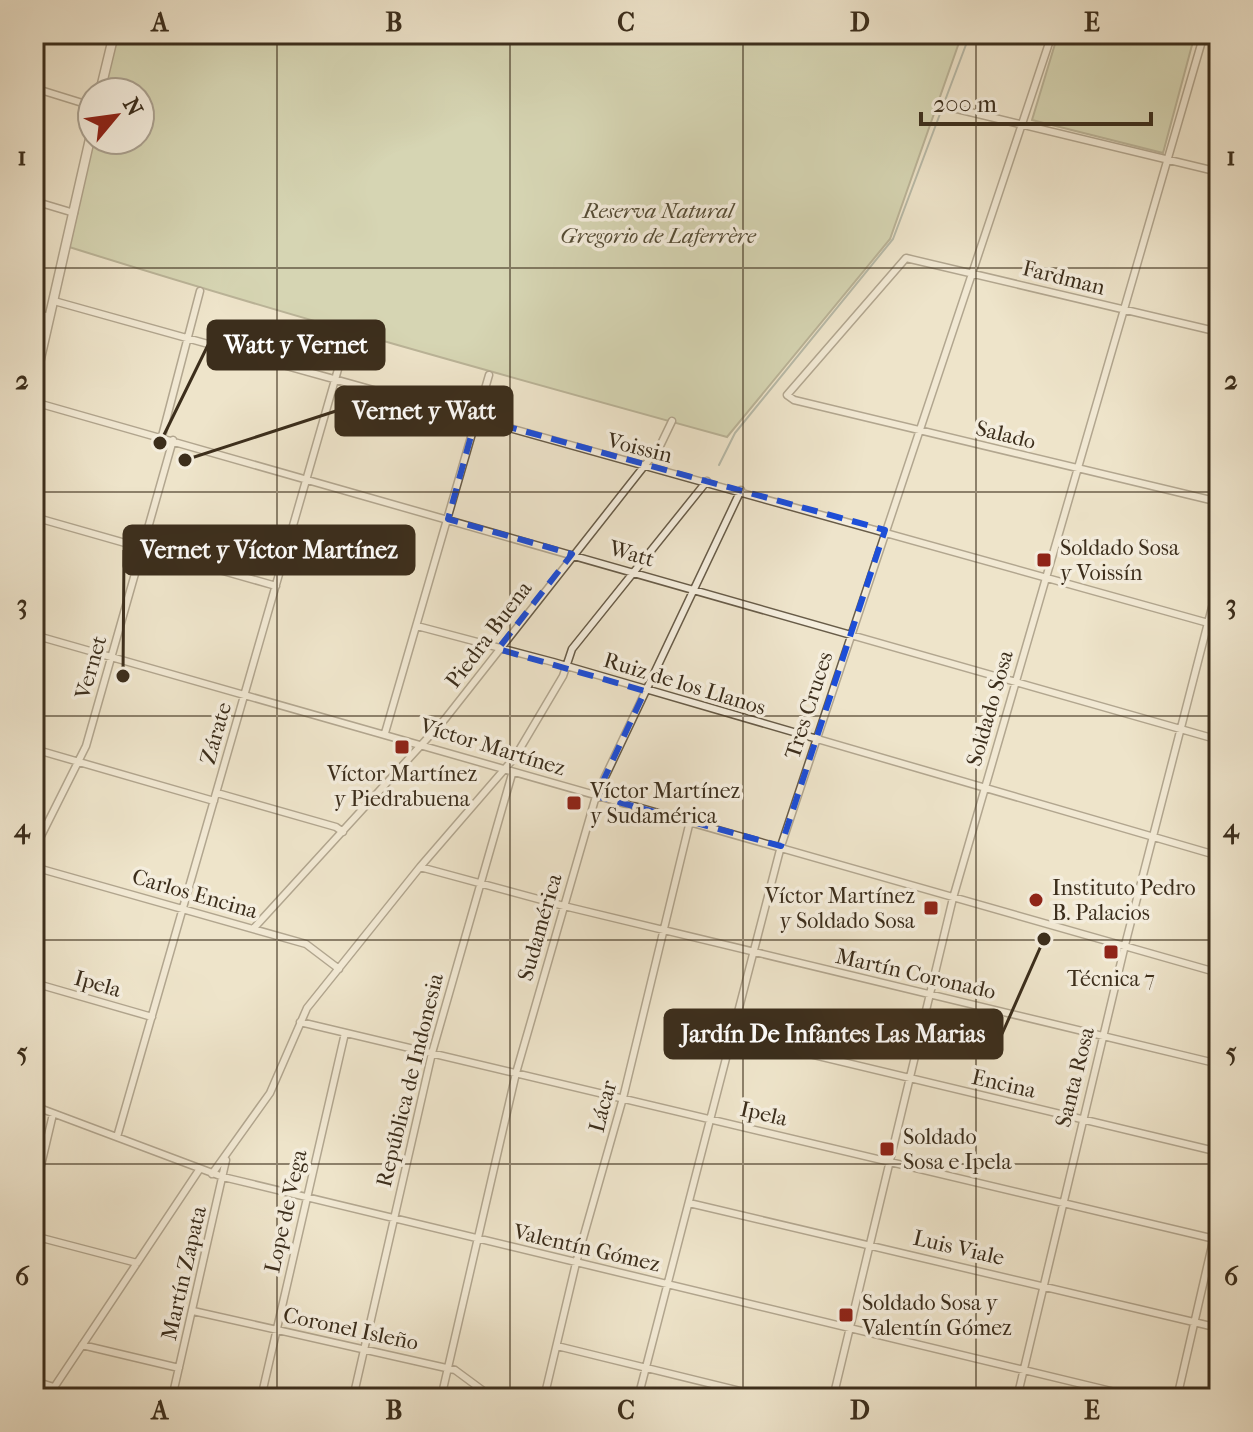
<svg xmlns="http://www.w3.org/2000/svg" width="1253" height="1432" font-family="'IM FELL French Canon',serif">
	<rect width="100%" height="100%" fill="#eee4cb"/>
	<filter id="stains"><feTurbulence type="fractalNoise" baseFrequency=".0025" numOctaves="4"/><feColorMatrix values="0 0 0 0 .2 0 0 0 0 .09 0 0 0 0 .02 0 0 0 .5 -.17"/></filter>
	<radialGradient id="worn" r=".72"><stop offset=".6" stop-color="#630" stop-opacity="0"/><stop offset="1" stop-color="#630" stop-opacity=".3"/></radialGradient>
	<path fill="#b9c497" stroke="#7a795a" stroke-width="2" d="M114,34H962L890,239L727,437C506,376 285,315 66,246L92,140H140V92H101Z
		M1058,34H1195L1163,153L1032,120Z"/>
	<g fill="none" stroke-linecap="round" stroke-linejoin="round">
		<path stroke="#74847a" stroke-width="2" d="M719,465L735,433L893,239L970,34"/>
		<defs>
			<path id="minor" d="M34,88L92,106
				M957,109L1219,172
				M34,201L74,213
				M54,301L1219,626
				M34,313L49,317
				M1219,332L906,258L787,395L794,400L1219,502
				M34,402L1219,740
				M162,436L200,291
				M34,517L276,586
				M417,626L553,662L1219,856
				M34,635L1219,973
				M385,733L489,375
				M34,749L214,801
				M217,793L336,827L343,832
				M34,850L86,746L173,440
				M34,867L306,944L339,969
				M420,867L564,906L1219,1064
				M254,928L445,719L660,446L672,421
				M34,983L152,1017
				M300,1022L1219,1240
				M734,1036L1219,1152
				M34,1106L223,1177L1140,1398
				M117,1137L347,338
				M212,1174L270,1093L307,1008L420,867L515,757L563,676L572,649L707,481
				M34,1195L53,1114
				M689,1203L1219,1328
				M34,1236L137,1263
				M193,1311L455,1370L493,1398
				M82,1345L179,1368
				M557,1346L769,1398
				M34,1381L54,1387
				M47,1398L199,1170
				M172,1398L226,1160
				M261,1398L345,1033
				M353,1398L432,1053L512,774
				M441,1398L516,1073L596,796L741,490
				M544,1398L576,1263L623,1098L690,821
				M638,1398L781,846L1052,34
				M833,1398L953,898L1204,34
				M1017,1398L1125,945L1219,580
				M1177,1398L1219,1215"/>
			<path id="tertiary" d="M100,92L114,34
				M34,385L92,130"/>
		</defs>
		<use href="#minor" stroke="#685c48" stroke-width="9"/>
		<use href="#tertiary" stroke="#685c48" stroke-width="11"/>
		<use href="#minor" stroke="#f4eddd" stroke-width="6"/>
		<use href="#tertiary" stroke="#f4eddd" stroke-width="8"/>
	</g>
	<path d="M0 0H1253V1432H0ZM476,418L885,530L781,846L596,796L645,691L498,649L572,554L448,519Z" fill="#eee4cb" fill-opacity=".55" fill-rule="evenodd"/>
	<path fill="none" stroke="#1d4ed8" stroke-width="6" stroke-dasharray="16 10" stroke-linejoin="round" d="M476,418L885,530L781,846L596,796L645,691L498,649L572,554L448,519Z"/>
	<path fill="none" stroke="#3c2e1c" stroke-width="2" stroke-opacity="0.55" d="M277,34V1398M510,34V1398M743,34V1398M976,34V1398M34,268H1219M34,492H1219M34,716H1219M34,940H1219M34,1164H1219"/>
	<g fill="#8f2418" stroke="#f4eddd" stroke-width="3">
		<rect x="1036" y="552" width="16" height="16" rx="4"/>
		<rect x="394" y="739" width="16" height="16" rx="4"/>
		<rect x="566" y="795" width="16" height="16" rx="4"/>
		<circle cx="1036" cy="900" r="8"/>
		<rect x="923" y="900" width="16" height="16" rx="4"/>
		<rect x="1103" y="944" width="16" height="16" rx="4"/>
		<rect x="879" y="1141" width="16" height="16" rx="4"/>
		<rect x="838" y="1307" width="16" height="16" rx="4"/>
	</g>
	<g text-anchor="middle" stroke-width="7" stroke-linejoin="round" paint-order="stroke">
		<g font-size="22" font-style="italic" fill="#554c35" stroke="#f4eddd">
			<text x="658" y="218">Reserva Natural<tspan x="658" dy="25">Gregorio de Laferrère</tspan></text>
		</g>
		<g font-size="22" fill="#3c2e1c" stroke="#f4eddd">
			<text transform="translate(1064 277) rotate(14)" y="8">Fardman</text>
			<text transform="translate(1006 434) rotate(14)" y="8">Salado</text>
			<text transform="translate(640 447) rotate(14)" y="8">Voissin</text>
			<text transform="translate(632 553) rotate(16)" y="8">Watt</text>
			<text transform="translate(488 634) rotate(-53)" y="8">Piedra Buena</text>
			<text transform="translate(90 667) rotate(-74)" y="8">Vernet</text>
			<text transform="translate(685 683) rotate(17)" y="8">Ruiz de los Llanos</text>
			<text transform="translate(808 705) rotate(-72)" y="8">Tres Cruces</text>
			<text transform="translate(989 708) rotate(-74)" y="8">Soldado Sosa</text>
			<text transform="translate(215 733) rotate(-74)" y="8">Zárate</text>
			<text transform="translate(493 746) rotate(17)" y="8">Víctor Martínez</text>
			<text transform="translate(195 893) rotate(16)" y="8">Carlos Encina</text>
			<text transform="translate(539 927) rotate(-74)" y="8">Sudamérica</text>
			<text transform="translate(916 973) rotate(13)" y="8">Martín Coronado</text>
			<text transform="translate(98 983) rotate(16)" y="8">Ipela</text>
			<text transform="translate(1074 1077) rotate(-76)" y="8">Santa Rosa</text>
			<text transform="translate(409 1080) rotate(-76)" y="8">República de Indonesia</text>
			<text transform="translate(1004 1083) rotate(13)" y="8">Encina</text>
			<text transform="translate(602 1106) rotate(-75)" y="8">Lácar</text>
			<text transform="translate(764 1113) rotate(13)" y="8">Ipela</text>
			<text transform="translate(285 1211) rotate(-77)" y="8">Lope de Vega</text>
			<text transform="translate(587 1247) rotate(13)" y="8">Valentín Gómez</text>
			<text transform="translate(959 1247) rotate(13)" y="8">Luis Viale</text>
			<text transform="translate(183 1273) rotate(-77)" y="8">Martín Zapata</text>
			<text transform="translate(351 1328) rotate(12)" y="8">Coronel Isleño</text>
		</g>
		<g font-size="22" fill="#3c2e1c" stroke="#f4eddd" text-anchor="start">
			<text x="1060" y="555">Soldado Sosa<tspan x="1060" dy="25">y Voissín</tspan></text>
			<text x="402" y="781" text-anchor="middle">Víctor Martínez<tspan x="402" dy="25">y Piedrabuena</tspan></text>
			<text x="590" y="798">Víctor Martínez<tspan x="590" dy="25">y Sudamérica</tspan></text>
			<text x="1052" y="895">Instituto Pedro<tspan x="1052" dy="25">B. Palacios</tspan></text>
			<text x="915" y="903" text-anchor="end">Víctor Martínez<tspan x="915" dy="25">y Soldado Sosa</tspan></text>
			<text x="1111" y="986" text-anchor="middle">Técnica 7</text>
			<text x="903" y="1144">Soldado<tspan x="903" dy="25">Sosa e Ipela</tspan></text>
			<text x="862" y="1310">Soldado Sosa y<tspan x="862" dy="25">Valentín Gómez</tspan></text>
		</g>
	</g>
	<path fill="none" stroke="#3c2e1c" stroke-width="3" d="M160 443L208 345M185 460L336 411M123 676L124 550M1044 939L1002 1034"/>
	<g fill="#3c2e1c" stroke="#f4eddd" stroke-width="3">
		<circle cx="160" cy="443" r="8"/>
		<circle cx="185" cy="460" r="8"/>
		<circle cx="123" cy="676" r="8"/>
		<circle cx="1044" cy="939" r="8"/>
	</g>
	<g fill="#3c2e1c" stroke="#3c2e1c" stroke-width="3">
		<rect x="208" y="321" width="176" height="48" rx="8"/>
		<rect x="336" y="387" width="176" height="48" rx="8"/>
		<rect x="124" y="526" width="290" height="48" rx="8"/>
		<rect x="665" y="1010" width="337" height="48" rx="8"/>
	</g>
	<g font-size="24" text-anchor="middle" font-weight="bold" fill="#fff">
		<text x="296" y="353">Watt y Vernet</text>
		<text x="424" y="419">Vernet y Watt</text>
		<text x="269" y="558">Vernet y Víctor Martínez</text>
		<text x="833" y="1042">Jardín De Infantes Las Marias</text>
	</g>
	<rect width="1253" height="1432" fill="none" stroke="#eee4cb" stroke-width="88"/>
	<g transform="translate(116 116) rotate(61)"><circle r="38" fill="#f4eddd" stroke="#aaa190" stroke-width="2"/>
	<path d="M0-6L14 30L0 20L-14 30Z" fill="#8f2418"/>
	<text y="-12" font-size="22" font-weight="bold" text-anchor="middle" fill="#3c2e1c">N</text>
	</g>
	<path d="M921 112v12h230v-12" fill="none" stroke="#3c2e1c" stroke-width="4"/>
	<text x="933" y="112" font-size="24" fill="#3c2e1c" stroke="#f4eddd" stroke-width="6" paint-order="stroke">200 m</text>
	<rect x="44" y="44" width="1165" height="1344" fill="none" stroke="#3c2e1c" stroke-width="3"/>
	<g font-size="26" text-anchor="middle" font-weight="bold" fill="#3c2e1c">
		<text x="160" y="31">A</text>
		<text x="394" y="31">B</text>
		<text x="626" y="31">C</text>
		<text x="860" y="31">D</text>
		<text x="1092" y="31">E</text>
		<text x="22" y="165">1</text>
		<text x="1231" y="165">1</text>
		<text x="22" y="389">2</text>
		<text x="1231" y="389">2</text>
		<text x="22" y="613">3</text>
		<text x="1231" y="613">3</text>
		<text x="22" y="837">4</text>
		<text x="1231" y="837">4</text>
		<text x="22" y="1061">5</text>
		<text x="1231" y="1061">5</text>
		<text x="22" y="1285">6</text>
		<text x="1231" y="1285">6</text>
		<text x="160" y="1419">A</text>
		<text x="394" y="1419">B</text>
		<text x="626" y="1419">C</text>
		<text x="860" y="1419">D</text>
		<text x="1092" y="1419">E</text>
	</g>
	<rect width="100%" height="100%" filter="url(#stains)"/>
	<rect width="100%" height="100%" fill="url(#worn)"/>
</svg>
